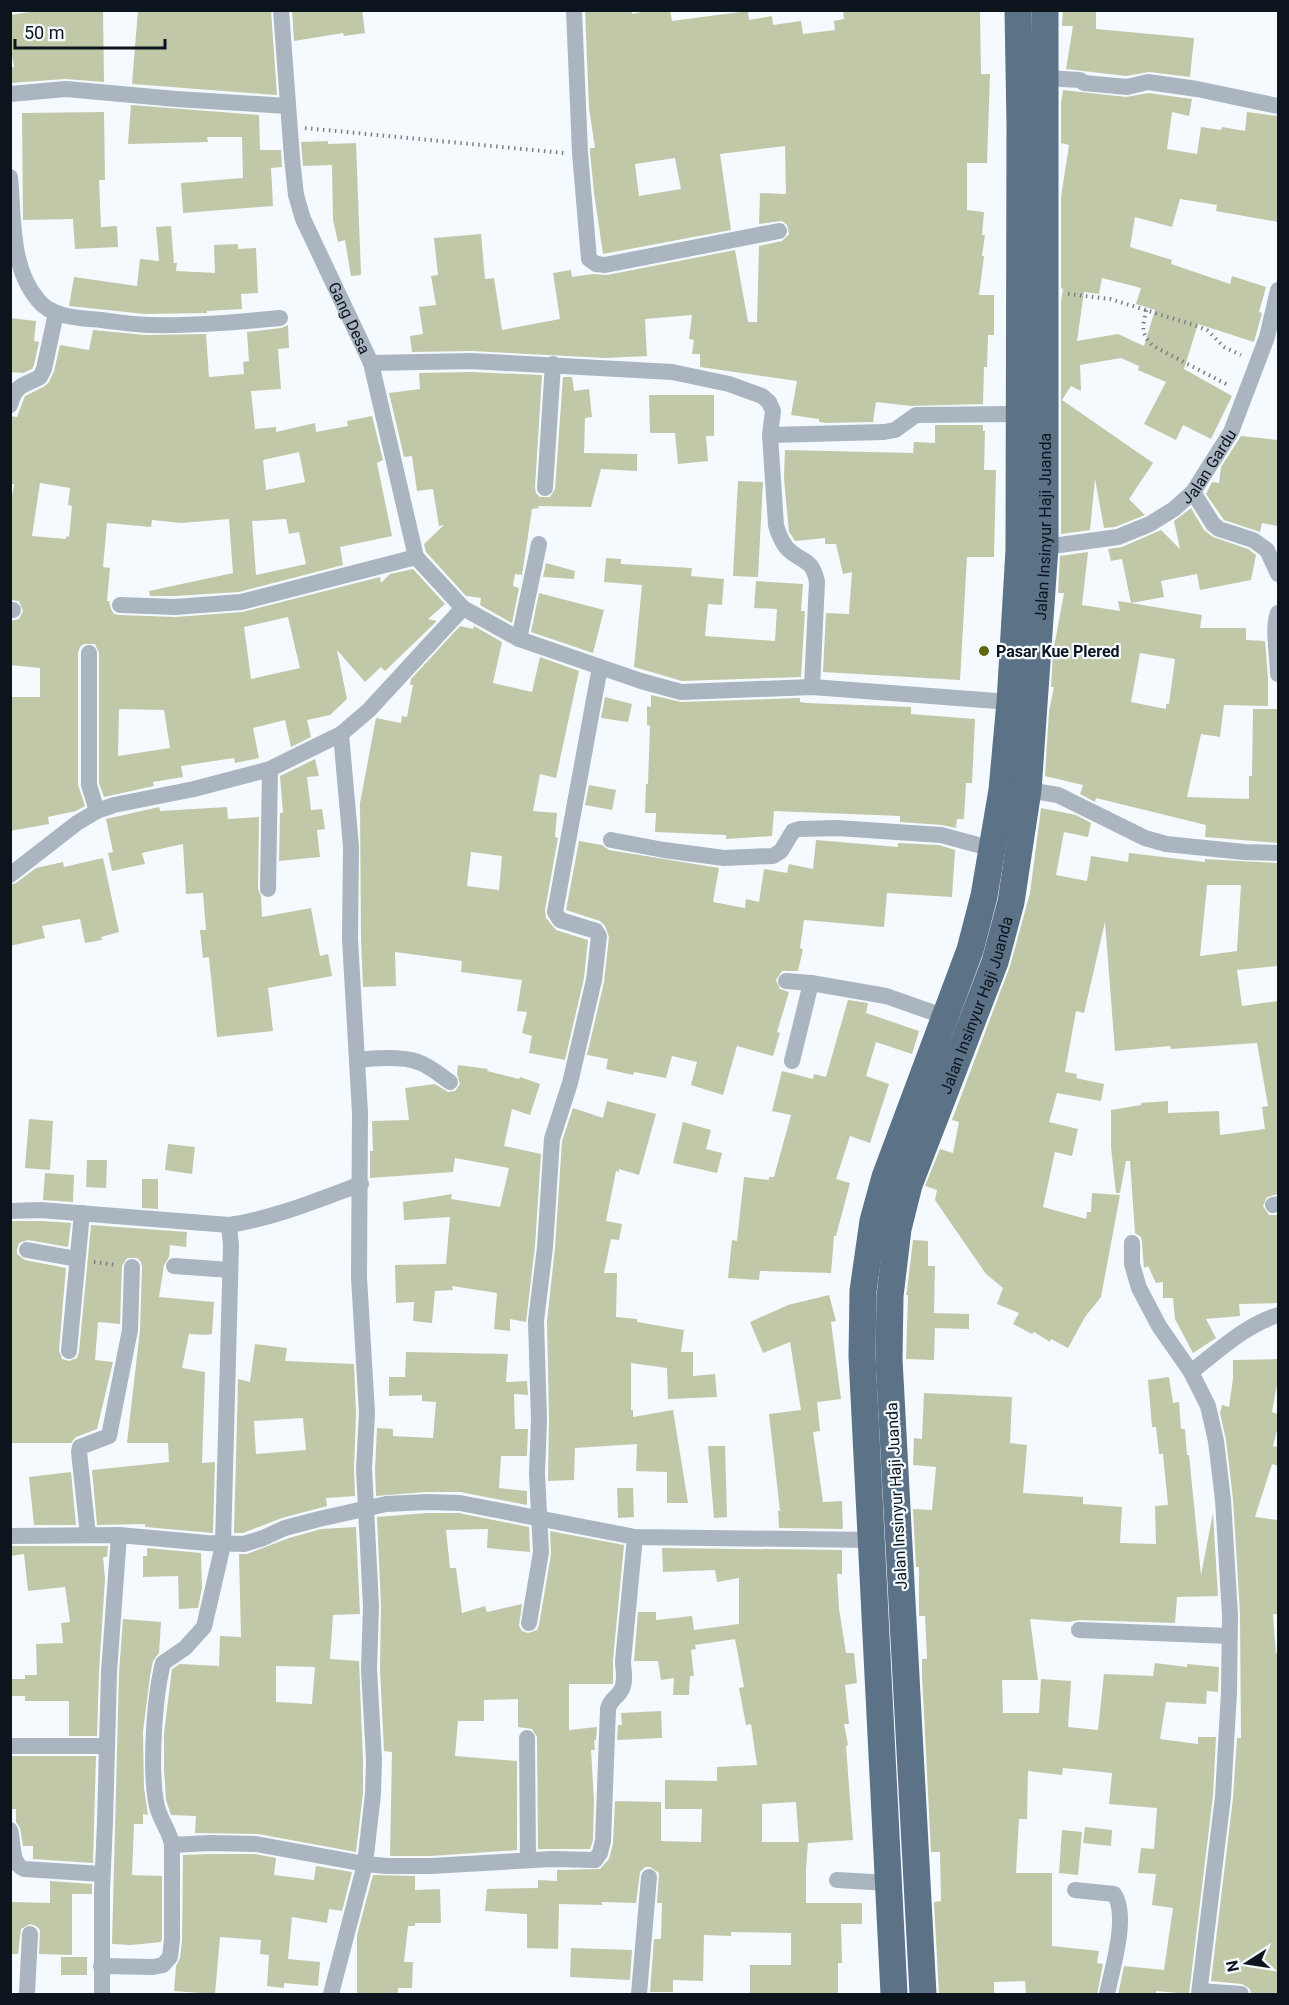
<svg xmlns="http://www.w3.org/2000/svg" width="1289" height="2005" font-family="Roboto,sans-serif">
	<rect width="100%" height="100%" fill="#f4faff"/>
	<path fill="#c1c8a7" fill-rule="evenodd" d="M43,10H103L104,82L65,79L10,83V68L14,67L10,43V15Z
		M138,10H271L277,95L132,84Z
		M292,10H362L365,33L344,36L343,33L294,41Z
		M585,10H632V14L650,10H670L672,21L748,11L749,20L772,16L773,25L801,21L803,34L835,30L834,21L844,19L843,10H980L981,74H990L987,163H967V210L984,212L982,235H985L982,256H984L979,295H994V335H988L987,367H984L983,404L911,406L876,402L873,422L827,423L819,422V419L791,415L797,381L700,367V354H692L694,340L689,339L692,315L645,319L647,356L606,358L472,351L412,352L410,336L423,334L419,307L436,305L431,276L438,275L434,238L481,234L485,279L494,278L502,330L560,319L553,273L571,270L572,277L593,274L607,275L735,250L748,322H757L759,246L782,241L789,234L787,225L782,221L759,224L760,193L786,194L785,146L720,154L731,230L603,254L594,193L590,152V148H595L589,108ZM675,158L681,189L639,196L635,164Z
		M1063,10H1096V29L1194,38L1190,77L1149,72L1126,76L1066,69L1073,26H1062Z
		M1063,90L1126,97L1148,93L1192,99L1189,116L1172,112L1167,149L1197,154L1201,127L1221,130L1222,127L1245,131L1247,112L1278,116V222L1216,211L1217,205L1180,199L1172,227L1135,217L1130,247L1172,260L1171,264L1230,284L1232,276L1266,287L1259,312L1262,313L1259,324L1254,342L1198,324L1184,369L1232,396L1211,439L1183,425L1176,440L1144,424L1166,382L1138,370L1139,366L1121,358L1080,365L1081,391L1071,386L1062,400L1153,463L1129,499L1145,515L1115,527L1104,528L1095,479L1090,530L1061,534V302L1063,289L1061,288V197L1069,145L1061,143V103ZM1102,278L1141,288L1136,304L1155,310L1144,346L1118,334L1077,341L1084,292L1099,294Z
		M131,105L259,115L260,150H281L282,167L271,168L273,206L183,213L181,183L243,178L242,137H207L208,142L128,144Z
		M104,112L105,180H99L101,227L117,226L118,247L75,249L73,219L23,220L22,113Z
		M328,141V144L356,143L361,275L351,276L345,240L338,242L333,220L332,165L303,166L301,142Z
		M171,226L174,263H177L176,271L215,273L214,245L238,244V249L256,248L258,293L241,294L242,309L207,311V313L145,314L69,306L74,277L137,286L140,259L159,261L156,227Z
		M10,318L36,321L34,341L39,342L34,365L32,369L23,373L10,372Z
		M288,325L289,348L278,349L281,389L251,391L255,429L276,427V432L315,423L316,432L348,426L347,421L372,416L383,460L377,463L392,536L340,547L343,565L239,592L175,596H150L149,591L233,573L229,519L181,523L152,520L151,527L107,523L103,567L110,568L107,601H109L111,609L114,614L120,615L175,617L242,612L380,577L381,583L390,574L413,569L445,604L428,619L437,621L385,671L381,667L365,682L337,650L347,699L330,715L307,720L311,737L291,747L285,720L253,728L259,758L235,763L234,758L181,766L183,777L153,782L154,786L104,797L99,783V653L95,644H84L80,647L78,653V785L85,806L76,811L48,817L49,824L10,831V697H40V668L10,665V621L19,619L23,611L19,601L10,600V509L14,484H10V416L17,417L25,396L45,386L49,382L54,371L60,345L89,350L93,330L145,335L206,334L209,377L244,374L243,362L249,361L247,332L281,328ZM299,452L305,482L266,490L263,460ZM40,483L70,488L68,505L72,506L69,537L66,536V539L32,536ZM286,519L289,534L299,532L306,564L256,575L252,521ZM288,617L300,668L251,679L244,627ZM119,709L164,710L170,748L118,756Z
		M471,372L542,375L535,487L536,493L540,497H550L555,489L563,377H572L574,391L589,389L592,417L585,418L584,453L637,454V471L601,469L591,507L538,506L539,508L532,509L522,575L515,574L513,586L519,588L512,623L480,605L481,598L466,596L426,552L424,544L444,525L439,526L433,489L417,491L412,456L404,457L389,393L420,389L419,373Z
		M649,395H714V436H706L708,461L678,464L675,433H650Z
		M935,425H983V431H985L984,470H996L994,557H967L960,680L823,672L826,613L849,614L852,572L843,574L836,544H825V538L795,541L792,536L789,532L784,479L785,450L913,453L914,442L935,443Z
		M1241,436L1278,440L1277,526L1262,523L1260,532L1224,520L1206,494L1212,482L1219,483L1221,467Z
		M738,481L763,482L758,577L733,576Z
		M1191,508L1204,530L1213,537L1248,549L1256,555L1251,580L1200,590L1197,574L1161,581L1164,597L1131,603L1202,615L1200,628H1246V640L1265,641L1268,678V706L1224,705L1220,737L1201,734L1187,797L1249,799V776H1252L1253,709H1278V843L1205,837L1206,825L1096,798L1095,802L1080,794L1083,785L1045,776L1049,711L1054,687H1051L1053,653L1064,593H1058L1060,556L1088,552L1082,605L1120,611L1118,601L1131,603L1122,559L1111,561L1108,549L1122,547L1161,530L1180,549L1174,521ZM1140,653L1175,659L1169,704H1166V709L1131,702Z
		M606,558L621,559V564L692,568L691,576L724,579L722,605L708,604L705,636L775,641L777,609L754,608L756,581L803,584L801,611H805L801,677L682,681L634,667L642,585L604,582Z
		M546,563L575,571L574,579L543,577Z
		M539,593L604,610L593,653L531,632Z
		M460,626L473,629L474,626L502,642L493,683L532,692L540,657L579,671L556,778L540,774L533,811L557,813L555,837L558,838L545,910L546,918L556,930L588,940L584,978L565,1060L529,1053L532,1036L522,1033L527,1012L517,1011L522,980L461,972L462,961L395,952L396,986L363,987L361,939L360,803L376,718L401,723L402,716L407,717L413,685H410L411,679ZM471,852L502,856L499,890L467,886Z
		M651,695L681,702L800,698V702L806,703L911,707V714L975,719L972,783H966L964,819H957L956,828L942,825L900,822V816L774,811L772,836L726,839V835L655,832L656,813H645L646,784H648L650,726L647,725V706L651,707Z
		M605,697L632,704L628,722L601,718Z
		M315,759L319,776L307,777L311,810L322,809L325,829L317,830L320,857L279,861L280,813H283L280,776Z
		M589,785L616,790L612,810L585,805Z
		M159,807L160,811L227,807L228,819L259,817L258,889L261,896L262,917L311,908L320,956L328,954L332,976L268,988L273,1031L217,1037L209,957L203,958L200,930H206L203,893L186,894L183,844L142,853L145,864L112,871L108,853L113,852L106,819Z
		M1041,808L1076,815L1091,823L1088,837L1064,832L1056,875L1087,881L1091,856L1128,862L1129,853L1205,862V859L1278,863V966L1237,970L1242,1006L1278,1001V1194L1267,1197L1263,1206L1269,1215H1278V1303L1239,1304L1240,1316L1206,1319L1216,1338L1193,1353L1175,1319L1173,1298H1163V1282L1156,1283L1148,1266L1144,1268L1142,1242L1141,1237L1135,1233L1130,1161H1126L1120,1193H1116L1111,1147V1110L1141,1105V1103L1168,1101V1113L1219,1111L1220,1135L1265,1129L1262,1107L1268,1106L1257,1043L1171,1049L1170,1046L1115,1051L1105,922L1084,1013L1076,1011L1065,1072L1077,1074L1076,1078L1104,1084L1101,1101L1057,1093L1049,1122L1078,1129L1072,1156L1055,1152L1043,1207L1086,1219L1087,1212H1091L1092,1193L1120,1195L1101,1297L1085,1317L1068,1348L1051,1339L1050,1342L1034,1332L1032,1334L1013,1324L1019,1313L997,1304L1003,1288L986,1274L935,1200L937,1190L925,1186L940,1149L953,1153L959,1122L952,1120L1010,966L1030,893ZM1207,885H1241L1237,951L1200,956Z
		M816,840L898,847V843L939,845L955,850L952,897L887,893L884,927L804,920L800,948L803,949L798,971H782L776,980L780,989L789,992L777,1032L780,1033L773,1056L737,1046L723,1095L691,1085L697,1062L672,1056L666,1078L634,1072L633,1075L606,1069L608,1059L587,1055L604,982L609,937L605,926L600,921L566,910L579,841L602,845L609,850L719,868L713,902L745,908L746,899L759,902L764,869L787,873L789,864L813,869Z
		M103,858L119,932L101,937L102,940L85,943L80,919L42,926L45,938L10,946V885L16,883L36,868L63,862L64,867Z
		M848,1000L868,1003L866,1013L919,1031L912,1054L876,1042L866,1076L889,1084L870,1143L850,1136L836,1179L850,1183L836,1236H834L831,1273L760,1271L759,1280L728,1278L732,1240L737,1241L744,1177L769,1180V1177H774L791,1115L772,1111L782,1071L813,1079L814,1074L826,1077Z
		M458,1065L488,1069L487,1071L519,1079L520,1077L540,1084L530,1115L512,1109L504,1146L541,1154L535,1246L526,1322L510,1319V1331L494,1329L497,1293L452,1286L453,1290L435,1291L432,1323L413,1321L414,1302L396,1303L395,1265L446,1264L450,1217L404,1220L403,1202L452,1194L451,1199L500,1207L509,1168L455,1158L453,1172L370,1178V1151H373L372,1121L409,1120L405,1088L435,1084L448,1092L455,1091L460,1084L457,1074Z
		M607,1101L656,1114L639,1175L619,1169V1172L616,1171L606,1221L622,1224L619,1240L611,1239L604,1273H617L616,1317L637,1319V1322L684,1330L681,1352H693V1376L715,1374L717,1397L668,1399L667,1368L631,1363V1410H633V1417L673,1410L688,1503H667V1472L636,1471L637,1444L575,1448L574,1480L548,1481L549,1419L547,1321L555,1248L562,1141L573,1108L603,1118Z
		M29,1119L53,1121L50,1170L25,1168Z
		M683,1122L711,1130L706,1149L722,1153L717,1173L673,1163Z
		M168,1144L195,1147L192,1174L165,1170Z
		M87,1160H107L106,1188L86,1187Z
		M45,1173L74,1175L73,1202L43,1200Z
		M142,1179H158V1209L142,1208Z
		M10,1221H42L71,1223L68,1247L28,1240L19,1243L17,1249V1254L25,1260L66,1268L59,1350L62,1359L69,1361L77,1358L79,1352L91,1225L187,1232L186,1247L170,1245L169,1257L164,1265L159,1297L214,1302L212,1334L206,1335L189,1334L182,1368L205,1372L202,1463L215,1462L213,1533L145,1527V1524L97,1525L92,1470L169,1462L168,1443H127L140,1330L142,1267L141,1262L137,1258H127L122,1266L120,1324L98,1322L95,1360L113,1362L97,1429L76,1437L71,1443H10Z
		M913,1240L928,1241V1266H935L934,1313L969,1314V1329L935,1328L934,1360L906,1359L908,1295H906L907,1290Z
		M829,1295L836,1321L831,1322L841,1399L817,1402L820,1431L813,1432L823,1502L842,1501L843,1529L779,1528L778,1511H780L769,1414L801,1410L790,1342L763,1353L750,1322L788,1305Z
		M255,1344L287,1348L285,1361L354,1364L356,1413L354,1469L355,1496L326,1498L327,1506L282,1518L243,1533H234L238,1379L250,1382ZM303,1418L306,1450L256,1454L254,1421Z
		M406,1352L508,1354L506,1382L527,1381L528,1395L514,1394L515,1429H528L527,1456H501L499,1488L527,1491V1505L460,1492H426L376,1496L375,1469L377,1428L393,1429V1436L433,1438L436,1402L422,1401V1395L389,1396V1377H405Z
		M1278,1359V1379L1272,1412L1278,1414V1426L1273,1446L1278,1447V1466L1272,1464L1255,1517L1278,1520V1614H1273L1276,1653H1278V1995H1251L1250,1989L1242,1984L1211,1981L1233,1798L1237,1738H1241L1240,1614L1233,1499L1226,1440L1220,1413L1222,1405L1229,1407L1233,1378V1360Z
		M1169,1377L1173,1403L1179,1402L1181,1429H1185L1187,1455H1189L1201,1575L1213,1513L1218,1596L1177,1597L1175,1623L1079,1620L1069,1622L1030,1619L1038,1680H1002L1003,1713H1039L1041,1679L1071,1681L1068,1727L1098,1730L1104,1674L1153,1676L1155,1663L1187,1667V1664L1219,1667L1218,1692L1207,1691L1206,1704L1166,1702L1160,1739L1198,1744V1737H1216L1213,1796L1189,1994L1156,1991V1995H1118L1124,1966L1164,1970L1173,1908L1152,1905L1156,1874L1138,1873L1141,1848L1154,1849L1157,1808L1109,1804L1112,1773L1063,1768L1062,1775L1028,1771L1027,1819H1019L1016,1873H1052V1946L1099,1951L1097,1963L1103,1964L1097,1995H1026L1025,1981L994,1982V1995H939L934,1902L941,1901L940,1852H931L922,1676V1659H927L925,1616H919V1567H916L913,1509L932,1510L936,1467L913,1465L914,1438L922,1439L924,1393L1012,1397L1010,1443L1027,1445L1023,1493L1083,1497V1504L1122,1507L1120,1543L1156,1544L1155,1506L1168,1505L1163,1454H1159L1156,1427H1152L1148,1380Z
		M708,1446H725L727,1517L714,1518Z
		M71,1472L76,1525H34L29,1477Z
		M617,1488H633L634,1517L618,1518Z
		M427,1513H459L529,1527L530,1552L487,1548L488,1529L446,1530L450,1568H456L462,1613L485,1606L487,1612L522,1604L519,1626L522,1631L528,1633L537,1630L539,1625L551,1554L550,1531L624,1545L613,1660V1684H569V1730L597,1727L596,1740L594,1741L595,1750H591L594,1800L593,1840L590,1849H538L537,1737L532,1729L518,1727V1699L484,1700V1721H458L455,1756L517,1761V1850L431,1856H390L392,1752L384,1751L380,1669L381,1606L377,1517Z
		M356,1527L360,1614L333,1615L330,1659L359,1661L363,1760V1793L356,1852L258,1834L195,1833L196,1816L171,1815L166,1800L164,1770V1733L172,1669L180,1664L219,1666L220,1636L241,1637L239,1554H247L289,1538L321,1529ZM276,1666L315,1667L312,1704L276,1702Z
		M10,1546H108L107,1557H103L105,1579L99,1671L97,1736H69V1701H25V1696H10V1679H25V1675H37L36,1644L63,1643L61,1623L70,1622L65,1587L28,1591L24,1554L10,1556Z
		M147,1548L201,1553L202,1588L198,1608L179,1609L178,1576L143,1577V1556H147Z
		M662,1548L842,1550V1574H837L839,1609L846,1653H854L857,1683L845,1685L849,1724H844L848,1745L846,1746L853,1840L808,1843L806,1869V1903H862V1924H841L842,1963H838V1995H750V1965H791V1933L731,1932V1936L704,1935L703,1981L673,1980V1992H650L654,1939H661L662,1903H657L659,1873L650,1867H645L640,1872L636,1903L602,1902V1905L559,1904L558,1949L527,1948V1914L485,1911L487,1889L538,1888V1880L557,1881V1870L600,1869L609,1859L613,1844L615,1801L661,1802V1841L701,1842L702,1809H665V1780L717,1781V1767L757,1765L751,1724L746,1725L739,1688L744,1687L735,1639L695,1645L696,1649L691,1650L694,1676H690L689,1695H673L674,1678L661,1680L658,1661H634L638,1612H656V1620L692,1616L694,1630L739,1624V1578L717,1582L715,1570L663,1572ZM796,1802L799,1842H762V1804Z
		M123,1619L161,1622L159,1653L153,1661L150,1676L143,1732L144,1788L148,1815L143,1814V1824H134L132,1875L162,1876V1939L161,1942L131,1945L112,1944L119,1673Z
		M661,1711L662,1738L617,1740L618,1725H622L621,1713Z
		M10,1756H96L93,1863L33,1859V1846H23L20,1828L16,1822V1809H10Z
		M1085,1827L1112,1830L1111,1846L1083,1843Z
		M1062,1830L1082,1832L1078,1875L1059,1873Z
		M209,1854H255L276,1858L274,1875L314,1880L316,1866L352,1872L342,1911L329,1909L327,1923L292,1917L288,1959L320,1962L318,1986L284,1983V1988L267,1986L269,1955L260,1954L261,1940L220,1937L215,1994L174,1991L176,1966L180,1958L182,1941L183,1855Z
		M373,1875L415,1876V1890L440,1889L441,1923H415V1926H408L404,1962H413L412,1988H398V1995H357V1935Z
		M50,1881L92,1884V1894H72V1955L39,1954L40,1930L36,1926L30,1924L21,1929L18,1954H10V1902L50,1903Z
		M571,1948L632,1950L630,1980L570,1977Z
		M61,1957H87V1975H61Z"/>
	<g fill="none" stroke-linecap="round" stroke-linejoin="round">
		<path stroke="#798188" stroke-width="4" stroke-dasharray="1.5 4.5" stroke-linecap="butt" d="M305,128L564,153
			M1068,294L1110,299L1194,325L1207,330L1224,347L1241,355
			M1146,310C1143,327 1140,333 1153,346L1230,386
			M94,1262L116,1265"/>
		<g stroke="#aab5c0" stroke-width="16">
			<path id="s1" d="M281,10L292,158L296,195L303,219L371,363L416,557L463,608L519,639L641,681L681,692L812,687L1010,702"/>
			<path d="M574,10L580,153L589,259L596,264L605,265L779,231"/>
			<path d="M1045,78L1080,80L1084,83L1127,87L1148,82L1197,89L1278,106"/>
			<path d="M10,94L66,89L176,99L288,106"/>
			<path d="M10,177C14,218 10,267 38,300C52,318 80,318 101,320C118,322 135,325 151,325C194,326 237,322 280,318"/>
			<path d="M371,363L471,361L672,372L729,384L762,396L769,402L773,411L770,435L776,525C778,533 781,540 786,547C800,563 812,556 817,582L812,687"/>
			<path d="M10,405C16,383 24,386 40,377L44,369L56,313"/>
			<path d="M770,435L884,432L895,430L916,415L1019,414"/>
			<path d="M545,488L553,364"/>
			<path d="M1193,492L1213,524L1219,529L1253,540L1267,550L1278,574"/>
			<path id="s2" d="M1045,547L1118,537L1150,524L1174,509L1193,492L1231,432L1267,337L1278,290"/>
			<path d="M120,605L175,607L241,602L416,557"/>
			<path d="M10,610H13"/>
			<path d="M1278,613C1272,627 1278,658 1278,674"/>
			<path d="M519,639L539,544"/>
			<path d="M89,653V785L97,811"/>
			<path d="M1028,790L1058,795L1145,838L1166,844L1244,852L1278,853"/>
			<path d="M611,840L664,850L724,858L773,856L781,851L793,831L799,829L837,828L941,835L993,849"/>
			<path d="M10,875L77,823L97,811L114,805L194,789L270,769L341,734L369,710L463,608"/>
			<path d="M268,889L270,769"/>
			<path d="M786,981L811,983L886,996L946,1017"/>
			<path d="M357,1060C373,1058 403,1056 418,1062C430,1066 440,1075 450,1082"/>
			<path d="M792,1061L811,983"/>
			<path d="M1273,1205L1278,1204"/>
			<path d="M10,1211L40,1210L229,1225"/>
			<path d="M1132,1243V1264L1139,1288L1159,1326L1191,1372L1208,1406L1216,1441L1223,1500L1230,1615L1229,1692L1223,1797L1199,1994"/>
			<path d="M27,1250L77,1259"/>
			<path d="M174,1266L230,1270"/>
			<path d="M69,1351L82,1213"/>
			<path d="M1191,1372C1218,1351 1244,1326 1278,1315"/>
			<path d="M88,1535L79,1452L80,1447L109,1436L130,1330L132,1267"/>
			<path d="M10,1536L119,1535L207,1543L244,1544L263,1538L285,1528L319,1519L386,1504L427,1502L460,1503L635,1537L871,1540"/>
			<path d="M529,1623L541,1552L537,1474L539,1419L536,1321L545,1247L552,1139L570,1083L594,980L599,936L596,931L560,920L555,912L600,667"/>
			<path d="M1079,1630L1229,1636"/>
			<path d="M527,1738L528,1860"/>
			<path d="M10,1746H106"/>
			<path d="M10,1830C14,1843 10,1863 24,1869L102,1874"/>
			<path d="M172,1845L209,1843L256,1844L365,1864L387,1866H431L552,1859L595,1860L600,1853L603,1841L608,1709C610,1700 615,1699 620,1692C627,1683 623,1671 623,1661L635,1537"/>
			<path d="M837,1880L889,1883"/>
			<path d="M1075,1890L1114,1894C1129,1916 1112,1969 1107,1994"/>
			<path d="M101,1966L153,1967L163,1965L170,1957L172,1940V1845C170,1830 158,1818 156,1802C150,1767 154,1699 163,1663L185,1648L204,1627L223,1545L231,1245L229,1225C275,1218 318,1200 361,1184"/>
			<path d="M1200,1991L1241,1994"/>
			<path d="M27,1994L30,1934"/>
			<path d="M102,1994V1890L105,1822L109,1672L119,1535"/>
			<path d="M331,1994L365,1864L373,1794L374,1760L369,1669L371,1606L364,1469L367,1413L359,1277L360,1113L350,939L351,847L341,734"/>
			<path d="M639,1994L649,1877"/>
		</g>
		<g stroke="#5c7287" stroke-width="27">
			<path d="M894,1994L862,1356L863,1291L873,1221L885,1177L970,950L984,896L1002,790L1010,702L1019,550L1020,125L1018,10"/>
			<path id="s3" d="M923,1994L889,1359L890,1296L898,1229L909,1185L995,962L1011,902L1028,790L1045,547V10"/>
		</g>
	</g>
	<circle fill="#5e680c" stroke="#f4faff" stroke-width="2" cx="984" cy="651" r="6"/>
	<g text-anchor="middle" stroke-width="4.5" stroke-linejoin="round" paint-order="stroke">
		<g font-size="16" fill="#0c151e" stroke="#f4faff">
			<text dy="6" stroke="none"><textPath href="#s1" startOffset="320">Gang Desa</textPath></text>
			<text dy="6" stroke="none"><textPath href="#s2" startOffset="192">Jalan Gardu</textPath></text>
			<text dy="6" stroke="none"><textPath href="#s3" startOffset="1490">Jalan Insinyur Haji Juanda</textPath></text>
			<text dy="6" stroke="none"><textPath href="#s3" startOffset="1004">Jalan Insinyur Haji Juanda</textPath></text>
			<text transform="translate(896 1496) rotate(-93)" y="6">Jalan Insinyur Haji Juanda</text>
		</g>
		<g font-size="16" font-weight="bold" fill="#0c151e" stroke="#f4faff" text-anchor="start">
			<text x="996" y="657">Pasar Kue Plered</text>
		</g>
	</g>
	<rect width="1289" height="2005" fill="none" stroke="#0c151e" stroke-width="24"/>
	<g transform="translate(1247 1963) rotate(258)" stroke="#f4faff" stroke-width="4.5" paint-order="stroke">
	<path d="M0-4.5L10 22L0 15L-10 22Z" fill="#0c151e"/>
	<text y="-9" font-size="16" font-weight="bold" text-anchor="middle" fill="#0c151e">N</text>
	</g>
	<path d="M15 39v9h150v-9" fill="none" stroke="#0c151e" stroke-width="3"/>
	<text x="24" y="39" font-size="18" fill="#0c151e" stroke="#f4faff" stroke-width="4.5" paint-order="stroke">50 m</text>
</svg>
